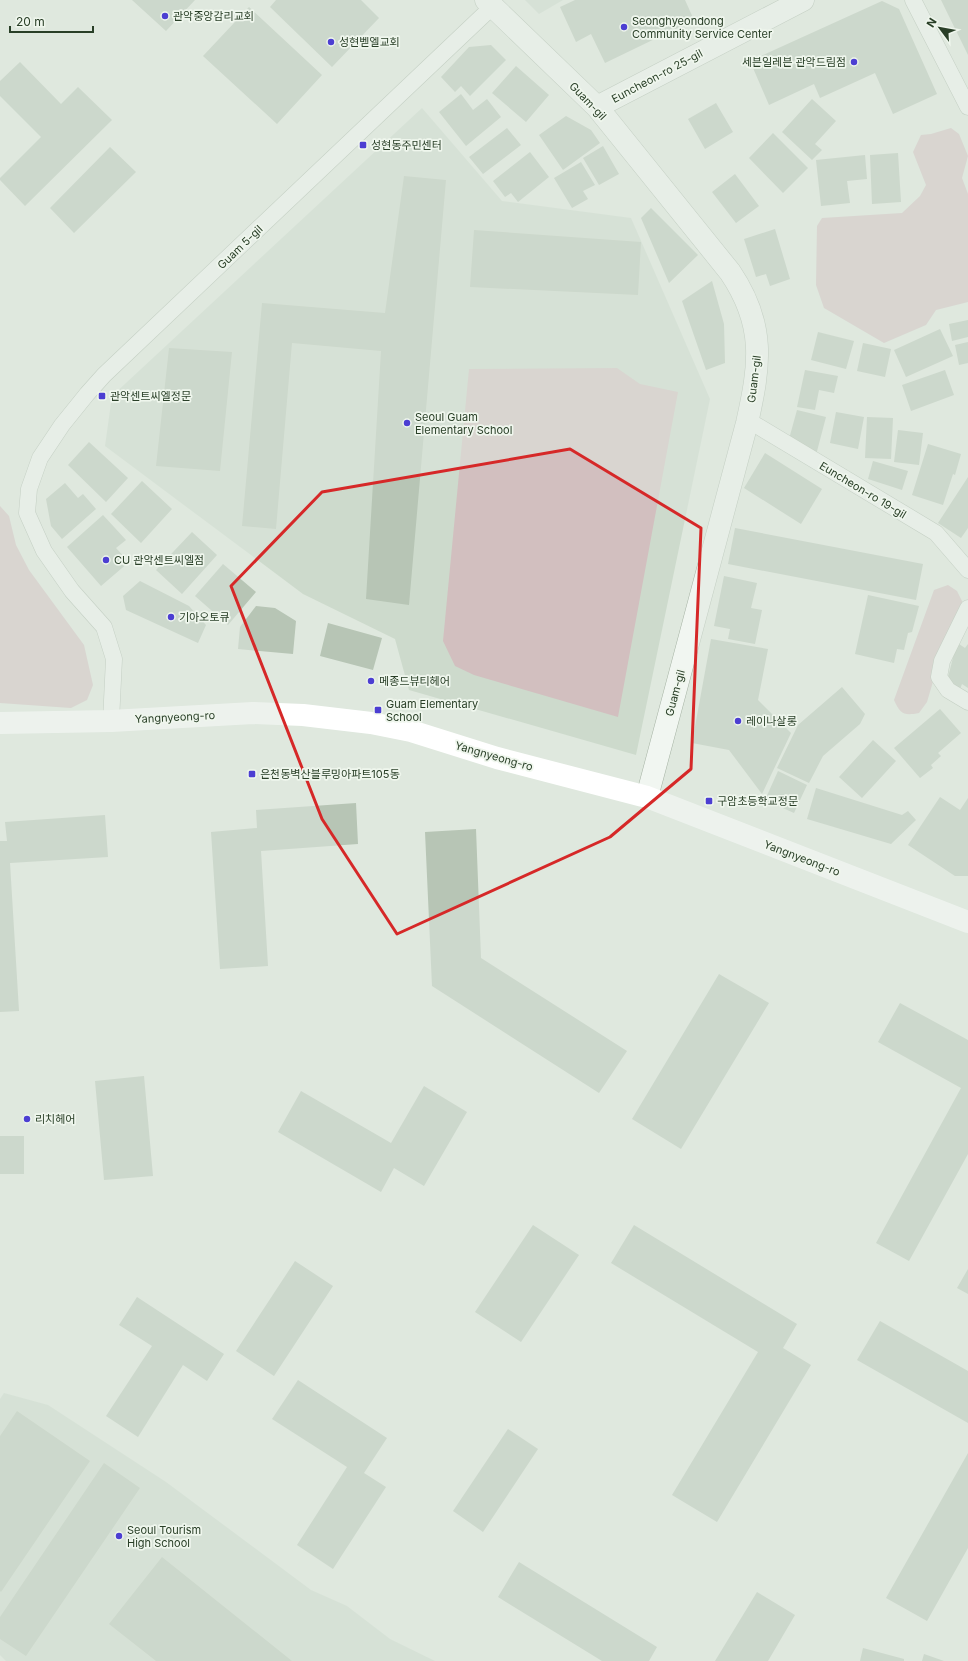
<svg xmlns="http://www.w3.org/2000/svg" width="968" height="1661" font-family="Inter,'Noto Sans KR',sans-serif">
	<rect width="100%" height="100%" fill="#dfe8de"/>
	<path fill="#cddacc" d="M525,0H563L539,14Z
		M422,108L502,201L631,218L710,399L636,755L409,690L395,639L303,594L105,446L112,396Z
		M4,1393L48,1405L166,1482L311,1590L347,1606L390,1639L435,1661H6L0,1655V1399Z"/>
	<path fill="#d2bfbf" d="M951,128L959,134L968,156L962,178L968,194V302L936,310L926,325L884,343L824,308L816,285L817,226L822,218L902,213L920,196L926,185L913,152L921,135L931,134Z
		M617,368L640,384L678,392L618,717L474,675L455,666L443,641L469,369Z
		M0,506L9,516L16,545L29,570L84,645L93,685L87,700L71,708L0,703Z
		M948,585L957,591L963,603L939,661L927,702L919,713C904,716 900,714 894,700L934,590Z"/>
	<path fill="#b7c5b5" d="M132,0H195L166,31Z
		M276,0H361L379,18L332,67L270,7Z
		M575,0H685L694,20L605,63L591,34L576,42L560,7Z
		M941,0H968V55Z
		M882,1L899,9L937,94L893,114L875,73L820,98L814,84L769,105L750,61Z
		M249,7L322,75L277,124L203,56Z
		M491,45L506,60L470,96L461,86L455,92L441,77L469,47Z
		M20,62L61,104L78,87L112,120L25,206L0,180V178L41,137L0,96V81Z
		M516,66L549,95L526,122L492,93Z
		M461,94L473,110L487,99L501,117L466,146L439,112Z
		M812,99L836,121L815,144L822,150L812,160L782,132Z
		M716,103L733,132L705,149L688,119Z
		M566,116L591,130L600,143L563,170L539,135Z
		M507,128L521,145L483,174L469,157Z
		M773,133L808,168L783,193L749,158Z
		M603,146L619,174L599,185L583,158Z
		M110,147L136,172L74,233L50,208Z
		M530,152L549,177L518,202L511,193L505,197L493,181Z
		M898,153L901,202L872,204L870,155Z
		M865,155L867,179L847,181L850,203L821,206L816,160Z
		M581,162L595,185L583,191L588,199L572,208L554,178Z
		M735,174L759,206L736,223L712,192Z
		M404,176L446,180L409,605L366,599L381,351L292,343L276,529L242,526L262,303L385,313Z
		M651,208L698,255L669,283L641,218Z
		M775,229L790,279L770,286L766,274L756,277L744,239Z
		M474,230L641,242L638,295L470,287Z
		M712,281L724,324L725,363L706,370L682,301Z
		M968,320V337L952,341L949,324Z
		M940,329L953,356L906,377L894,350Z
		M818,332L854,341L846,369L811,360Z
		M968,342V363L959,365L955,345Z
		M863,343L891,349L885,377L857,371Z
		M169,348L232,352L220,471L156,466Z
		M805,370L838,376L834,393L819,390L815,410L797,407Z
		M945,370L954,395L911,411L902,385Z
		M797,410L826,417L816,455L789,439Z
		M836,412L864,417L858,449L830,443Z
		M867,417L893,418L891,459L865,458Z
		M898,430L923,433L919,465L894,462Z
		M89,442L128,478L106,502L68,465Z
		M928,444L961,454L955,475L953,474L943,505L912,495Z
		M765,453L822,489L801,524L744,488Z
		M873,461L908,471L902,490L868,479Z
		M968,477V528L961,538L938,523Z
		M142,481L172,509L141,543L111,514Z
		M65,483L78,498L83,494L96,509L62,539L51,526L46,499Z
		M103,515L126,540L116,548L129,562L101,586L67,547Z
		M735,528L923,564L916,600L728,564Z
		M192,532L217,555L182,594L156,570Z
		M223,564L256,592L228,625L195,596Z
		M724,576L757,583L751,608L762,610L755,644L728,639L730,629L714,626Z
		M140,581L189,606L206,625L198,643L126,610L123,596Z
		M868,595L919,606L912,632L908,633L904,650L897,649L894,663L855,654Z
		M256,606L275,608L296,621L293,654L238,649L240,627Z
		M328,623L382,638L373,670L320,656Z
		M711,639L768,649L758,700L791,733L762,794L729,750L692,743Z
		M959,644L965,648L968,644V688L962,684L960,689L947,681L955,650Z
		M842,687L865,714L860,724L823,756L809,783L777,768L798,725Z
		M940,709L961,733L938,753L941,756L931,765L933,768L920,778L894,748Z
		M873,740L896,761L862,798L839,777Z
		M778,771L807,785L794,813L765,800Z
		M816,788L902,815L908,811L916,820L891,844L807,819Z
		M940,797L960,810L968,798V876H955L908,845Z
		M356,803L358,844L261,851L268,966L220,969L211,832L257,828L256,810Z
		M105,815L108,857L10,863L19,1011L0,1012V841H7L5,822Z
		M476,829L481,958L627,1051L599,1093L432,986L425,832Z
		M719,974L769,1003L681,1149L632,1119Z
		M900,1003L968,1040V1154L909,1261L876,1243L961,1088L878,1042Z
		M144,1076L153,1176L104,1180L95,1081Z
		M424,1086L467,1112L424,1186L394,1168L381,1192L278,1132L301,1091L391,1143Z
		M0,1136H24V1174H0Z
		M533,1225L579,1255L521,1342L475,1312Z
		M634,1225L797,1324L783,1348L811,1365L717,1522L672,1495L758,1352L611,1263Z
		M295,1261L333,1286L274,1376L236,1351Z
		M968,1269V1294L957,1288Z
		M137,1297L224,1354L207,1381L183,1365L138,1437L106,1416L152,1346L119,1325Z
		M880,1321L968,1371V1423L857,1360Z
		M298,1380L387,1438L364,1473L386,1487L333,1569L297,1545L347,1467L272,1419Z
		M17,1411L90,1461L1,1592L0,1591V1436Z
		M508,1429L538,1449L483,1532L453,1511Z
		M968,1453V1548L927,1621L886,1598Z
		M104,1463L140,1488L26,1656L0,1639V1617Z
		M162,1557L292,1661H156L109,1624Z
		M519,1562L657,1647L649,1661H602L498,1597Z
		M757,1592L795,1615L768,1661H715Z
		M863,1648L904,1659V1661H860Z
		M924,1654L944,1661H922Z"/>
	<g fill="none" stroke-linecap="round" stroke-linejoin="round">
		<defs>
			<path id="lane" d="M913,0L968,107
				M747,423L756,425L936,533L968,570
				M968,608L942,661L939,677L948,690L968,702
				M111,721L114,659L104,627L72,591L44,551L27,513L29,489L40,458L62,425L87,394L104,375L492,7"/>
			<path id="street" d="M486,0L597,107L730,272C766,325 760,365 747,423L647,797
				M597,107L803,0"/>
		</defs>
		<use href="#lane" stroke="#a5b2a3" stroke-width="17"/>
		<use href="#street" stroke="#a5b2a3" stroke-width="23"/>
		<use href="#lane" stroke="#f1f6f1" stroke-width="16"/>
		<use href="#street" stroke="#f1f6f1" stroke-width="22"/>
		<path stroke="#fff" stroke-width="22" d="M0,723L111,721L253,713L303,715L371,723L411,731L497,758L647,797L968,922"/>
	</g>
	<path d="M0 0H968V1661H0ZM570,449L701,528L691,769L610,837L397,934L322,819L231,586L322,492Z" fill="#dfe8de" fill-opacity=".55" fill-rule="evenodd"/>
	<path fill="none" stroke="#d62828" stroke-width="3" stroke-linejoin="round" d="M570,449L701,528L691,769L610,837L397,934L322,819L231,586L322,492Z"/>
	<g fill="#4c3ed2" stroke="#eff6ed" stroke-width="1.5">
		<circle cx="165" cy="16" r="4"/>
		<circle cx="624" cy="27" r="4"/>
		<circle cx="331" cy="42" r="4"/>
		<circle cx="854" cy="62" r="4"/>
		<rect x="359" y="141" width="8" height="8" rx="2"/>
		<rect x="98" y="392" width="8" height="8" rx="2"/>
		<circle cx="407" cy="423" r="4"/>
		<circle cx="106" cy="560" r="4"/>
		<circle cx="171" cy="617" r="4"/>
		<circle cx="371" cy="681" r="4"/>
		<rect x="374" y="706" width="8" height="8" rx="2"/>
		<circle cx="738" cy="721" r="4"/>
		<rect x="248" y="770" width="8" height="8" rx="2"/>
		<rect x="705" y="797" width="8" height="8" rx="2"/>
		<circle cx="27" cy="1119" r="4"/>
		<circle cx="119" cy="1536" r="4"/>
	</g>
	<g text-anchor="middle" stroke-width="3.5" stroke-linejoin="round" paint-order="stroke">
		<g font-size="11" fill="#293f27" stroke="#eff6ed" text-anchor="start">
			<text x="173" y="20">관악중앙감리교회</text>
			<text x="632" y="25">Seonghyeondong<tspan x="632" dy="13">Community Service Center</tspan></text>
			<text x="339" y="46">성현벧엘교회</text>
			<text x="846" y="66" text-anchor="end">세븐일레븐 관악드림점</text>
			<text x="371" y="149">성현동주민센터</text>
			<text x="110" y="400">관악센트씨엘정문</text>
			<text x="415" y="421">Seoul Guam<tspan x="415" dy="13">Elementary School</tspan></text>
			<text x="114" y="564">CU 관악센트씨엘점</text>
			<text x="179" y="621">기아오토큐</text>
			<text x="379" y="685">메종드뷰티헤어</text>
			<text x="386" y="708">Guam Elementary<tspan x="386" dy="13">School</tspan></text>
			<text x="746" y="725">레이나살롱</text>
			<text x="260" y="778">은천동벽산블루밍아파트105동</text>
			<text x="717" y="805">구암초등학교정문</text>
			<text x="35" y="1123">리치헤어</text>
			<text x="127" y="1534">Seoul Tourism<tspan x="127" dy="13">High School</tspan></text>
		</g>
		<g font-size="11" fill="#293f27" stroke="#eff6ed">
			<text transform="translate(657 76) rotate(-28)" y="4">Euncheon-ro 25-gil</text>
			<text transform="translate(588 101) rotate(46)" y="4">Guam-gil</text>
			<text transform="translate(240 247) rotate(-44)" y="4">Guam 5-gil</text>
			<text transform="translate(754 379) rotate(-83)" y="4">Guam-gil</text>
			<text transform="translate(863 490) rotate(31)" y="4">Euncheon-ro 19-gil</text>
			<text transform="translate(675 693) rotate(-75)" y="4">Guam-gil</text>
			<text transform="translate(175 717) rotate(-3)" y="4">Yangnyeong-ro</text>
			<text transform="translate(494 756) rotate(16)" y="4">Yangnyeong-ro</text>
			<text transform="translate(802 858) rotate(21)" y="4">Yangnyeong-ro</text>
		</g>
	</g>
	<g transform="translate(940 28) rotate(302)" stroke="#eff6ed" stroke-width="3" paint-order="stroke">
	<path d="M0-3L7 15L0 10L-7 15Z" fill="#293f27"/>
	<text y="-6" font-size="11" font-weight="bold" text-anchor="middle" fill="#293f27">N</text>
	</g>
	<path d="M10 26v6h83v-6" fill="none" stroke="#293f27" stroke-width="2"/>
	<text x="16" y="26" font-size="12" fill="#293f27" stroke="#eff6ed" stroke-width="3" paint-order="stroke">20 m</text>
</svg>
